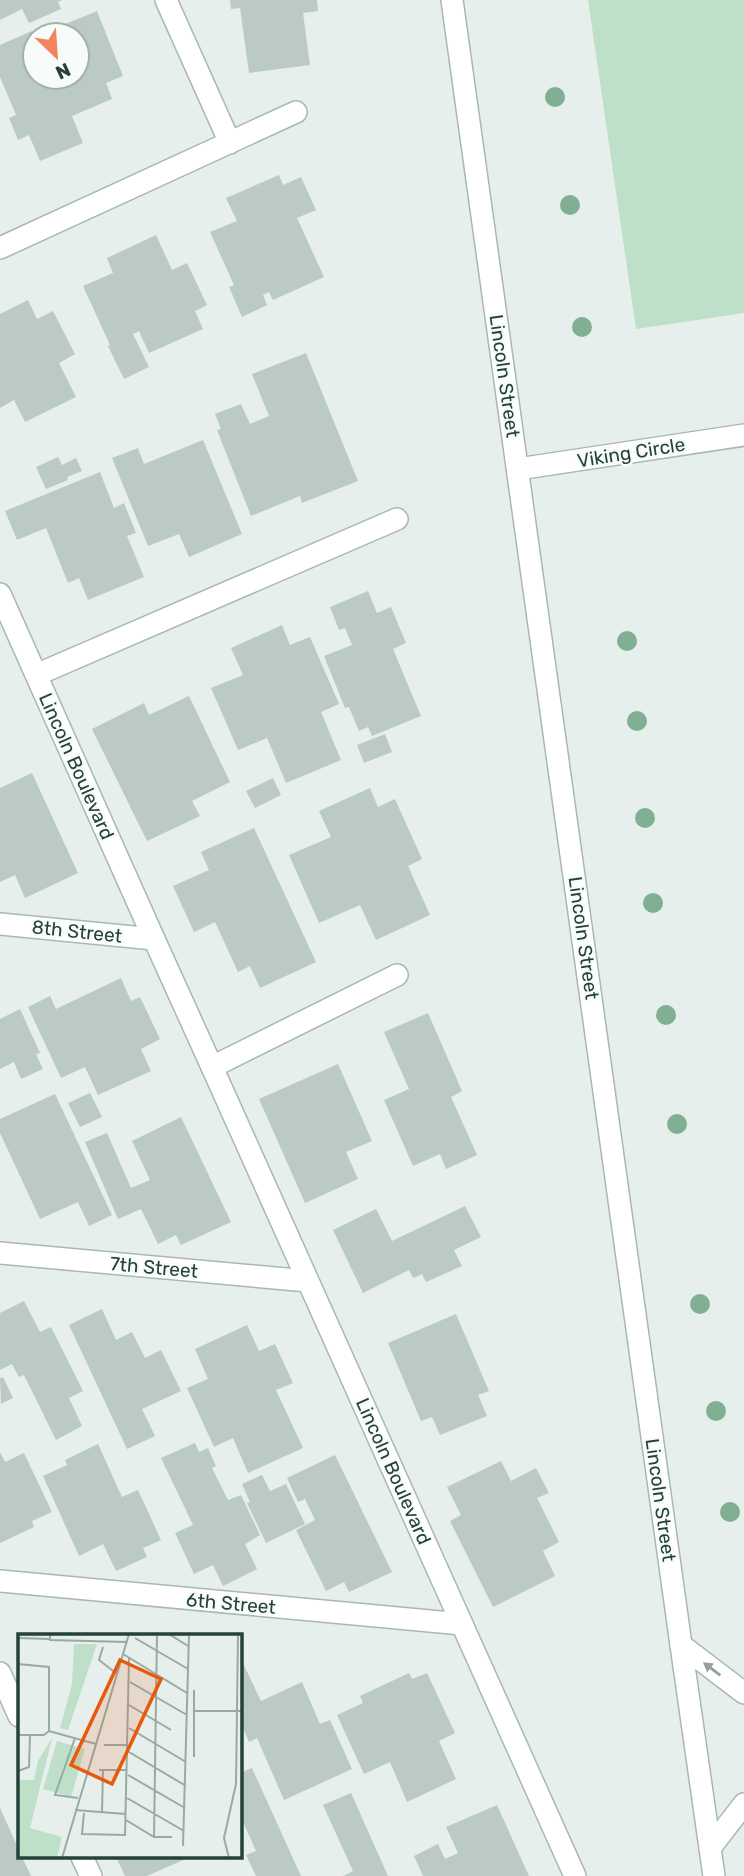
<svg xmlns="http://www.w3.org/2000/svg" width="744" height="1876" font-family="Rubik,sans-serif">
	<rect width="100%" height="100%" fill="#e6efeb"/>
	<path fill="#bfe0c8" d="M588,0H744V313L636,329Z"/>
	<path fill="#bbcac4" d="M0,0H62L58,2L61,9L29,23L22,9L0,20Z
		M230,0H317L318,11L303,13L310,65L249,73L240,8L231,9Z
		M97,11L123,76L106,83L112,99L72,116L83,143L40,161L29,135L18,140L9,118L16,115L0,77V45L32,31L35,37V77H77V35H39Z
		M279,175L283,185L301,177L316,210L297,218L324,277L273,300L269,292L263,295L267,305L242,317L229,287L234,285L210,232L237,221L226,198Z
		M156,235L172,270L187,263L207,305L195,311L203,329L149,353L139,331L133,334L149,367L124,379L108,346L110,345L83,286L113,273L107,258Z
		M28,300L37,319L53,311L75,354L59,363L76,397L25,422L14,400L0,408V314Z
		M306,353L358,481L302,503L300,496L251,516L217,430L221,429L215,414L241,404L250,424L269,416L252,374Z
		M203,440L242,534L189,557L179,534L148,546L112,458L138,448L144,464Z
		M58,457L62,465L76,458L82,471L67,477L68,480L46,489L36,467Z
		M100,472L114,508L124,503L136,533L127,536L144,577L88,600L79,578L68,583L46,528L17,540L5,511Z
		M368,591L377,613L391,607L406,643L393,649L421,716L372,736L368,727L359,731L349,707L345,708L324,656L352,645L345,628L339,630L330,607Z
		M282,625L290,645L310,637L339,704L321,712L341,760L286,783L267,738L238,750L211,688L243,675L231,648Z
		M189,696L230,782L192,801L200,816L147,841L92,729L144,703L149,715Z
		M385,734L392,752L364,763L357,745Z
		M32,773L78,873L25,898L15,875L0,882V788Z
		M273,778L281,795L255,808L246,791Z
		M370,788L378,807L395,799L422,859L408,866L430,915L376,940L360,905L319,923L289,855L331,837L319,811Z
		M254,828L316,962L260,988L250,966L238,972L215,922L194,932L173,886L209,870L201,852Z
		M121,978L131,1001L140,997L160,1039L141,1049L151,1071L98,1095L85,1067L61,1078L28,1007L50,996L56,1009Z
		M20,1009L40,1053L36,1054L43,1069L21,1079L14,1062L0,1069V1019Z
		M428,1013L462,1091L451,1097L477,1155L446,1169L440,1154L413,1166L384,1100L409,1089L384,1032Z
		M338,1064L372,1141L346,1152L358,1179L305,1203L259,1099Z
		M90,1093L102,1117L80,1127L68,1103Z
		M55,1094L112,1215L89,1226L78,1202L40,1219L0,1133V1119Z
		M181,1117L231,1222L181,1245L176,1235L158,1244L141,1209L118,1219L85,1142L107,1133L131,1188L150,1180L132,1141Z
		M465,1206L481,1237L454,1250L462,1266L426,1282L422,1274L413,1278L409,1270L363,1293L333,1230L376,1209L392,1241Z
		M24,1301L40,1332L51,1327L83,1391L69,1398L82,1426L56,1440L24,1375L19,1377L12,1364L0,1370V1313Z
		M102,1309L116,1340L132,1332L145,1358L161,1350L181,1391L142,1409L155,1436L127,1449L69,1325Z
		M456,1314L489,1391L478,1395L487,1416L440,1435L432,1417L421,1421L388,1343Z
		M247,1325L259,1351L275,1344L293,1383L276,1390L303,1448L248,1473L233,1438L214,1447L187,1388L208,1379L195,1349Z
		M3,1377L13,1398L1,1404L0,1378Z
		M195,1443L199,1452L208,1448L216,1466L212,1468L228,1500L241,1495L260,1535L245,1544L257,1569L223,1586L213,1565L194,1574L175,1533L193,1525L161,1458Z
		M98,1444L122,1497L138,1490L161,1540L143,1548L147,1557L116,1571L103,1544L79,1556L43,1476L67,1465L65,1460Z
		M0,1452L5,1462L24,1453L52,1512L32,1521L34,1527L0,1543Z
		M335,1455L392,1572L349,1592L344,1582L326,1591L296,1530L315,1520L305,1499L298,1502L287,1478Z
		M501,1461L511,1481L536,1468L549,1493L537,1498L559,1542L543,1551L555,1576L493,1607L450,1521L461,1515L447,1487Z
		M262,1475L270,1491L286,1484L305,1524L266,1543L247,1503L250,1502L242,1484Z
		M242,1661L261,1701L302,1682L320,1724L330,1720L352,1769L284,1800L257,1738L249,1742L240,1721V1662Z
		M409,1673L412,1679L427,1673L455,1733L439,1741L456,1779L407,1802L390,1762L364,1774L337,1715L363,1703L360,1696Z
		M252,1768L301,1876H256L246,1855L256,1851L240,1815V1773Z
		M351,1793L388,1876H343L353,1871L323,1805Z
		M497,1805L529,1876H423L414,1856L438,1844L445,1859L458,1853L446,1827Z
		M0,1808L19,1850V1857H22L31,1876H0Z
		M116,1857H190L147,1876H125Z"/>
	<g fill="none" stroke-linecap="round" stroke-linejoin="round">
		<defs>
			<path id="service" d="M154,939L212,1067
				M681,1645L744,1693
				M710,1848L744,1804"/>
			<path id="minor" d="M166,0L230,143
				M0,248L296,112
				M518,469L744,435
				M0,594L154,939L0,924
				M36,675L397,519
				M397,975L212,1067L575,1876
				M0,1253L308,1281
				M0,1581L462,1624
				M0,1673L19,1716
				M82,1857L91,1876"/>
			<path id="tertiary" d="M452,0L681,1645L714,1876"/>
		</defs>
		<use href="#service" stroke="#a8b8b2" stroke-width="24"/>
		<use href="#minor" stroke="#a8b8b2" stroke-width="24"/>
		<use href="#tertiary" stroke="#a8b8b2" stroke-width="24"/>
		<use href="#service" stroke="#fff" stroke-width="21"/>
		<use href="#minor" stroke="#fff" stroke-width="21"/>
		<use href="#tertiary" stroke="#fff" stroke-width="21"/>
	</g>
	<g fill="#80af93">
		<circle cx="555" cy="97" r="10"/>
		<circle cx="570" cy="205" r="10"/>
		<circle cx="582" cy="327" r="10"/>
		<circle cx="627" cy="641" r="10"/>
		<circle cx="637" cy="721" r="10"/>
		<circle cx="645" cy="818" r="10"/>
		<circle cx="653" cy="903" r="10"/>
		<circle cx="666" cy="1015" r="10"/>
		<circle cx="677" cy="1124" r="10"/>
		<circle cx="700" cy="1304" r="10"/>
		<circle cx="716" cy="1411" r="10"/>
		<circle cx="730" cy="1512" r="10"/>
	</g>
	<defs><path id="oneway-solid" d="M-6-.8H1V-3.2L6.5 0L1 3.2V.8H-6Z" transform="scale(1.75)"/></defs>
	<use fill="#92a09c" href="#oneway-solid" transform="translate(712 1669) rotate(-143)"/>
	<g text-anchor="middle" stroke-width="5" stroke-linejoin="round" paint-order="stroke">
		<g font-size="19" fill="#24423a" stroke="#f7fbf9">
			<text transform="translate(505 376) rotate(82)" y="7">Lincoln Street</text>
			<text transform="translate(631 452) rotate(-9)" y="7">Viking Circle</text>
			<text transform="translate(77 766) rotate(66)" y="7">Lincoln Boulevard</text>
			<text transform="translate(77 931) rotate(6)" y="7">8th Street</text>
			<text transform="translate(584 938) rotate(82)" y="7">Lincoln Street</text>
			<text transform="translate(154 1267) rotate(5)" y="7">7th Street</text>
			<text transform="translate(394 1471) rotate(66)" y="7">Lincoln Boulevard</text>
			<text transform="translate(661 1500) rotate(82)" y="7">Lincoln Street</text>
			<text transform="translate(231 1603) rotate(5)" y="7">6th Street</text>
		</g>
	</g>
	<g transform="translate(18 1634)">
		<rect width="224" height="224" fill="#e6efeb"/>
		<path d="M56,10H79L50,96L42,94L54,50ZM34,104L12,194L44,203L39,224H0V146H16L20,127ZM39,107L67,115L53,163L25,155Z" fill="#bfe0c8"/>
		<path fill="none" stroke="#98aaa4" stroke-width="2" d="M32,0V6L109,8M151,0L170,12M0,4L32,5M117,4L170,35M85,13L81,26L99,40M105,20L169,59M0,30L31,33V97M112,48L169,81M111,71L153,96M176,77H224M111,94L168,128M0,101H26L31,97L78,110M57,104L37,161L60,164M86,111H110M111,118L168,152M176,123V56M81,136H109M0,137L11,133L12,101M110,141L167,174M109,164L166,197M57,176L108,180M66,179L64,200L107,201L111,24M84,179L85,136M108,186L136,203H154M136,203L139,0M165,212L171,0M44,224L111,0M211,224L206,204L218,150L220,0"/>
		<path fill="#e8590c" fill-opacity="0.15" stroke="#e8590c" stroke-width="3.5" d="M102,26L143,45L94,150L53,131Z"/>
		<rect width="224" height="224" fill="none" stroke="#24423a" stroke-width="3.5"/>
	</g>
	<g transform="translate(56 56) rotate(155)"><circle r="33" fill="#f7fbf9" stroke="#a3b1ad" stroke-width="2"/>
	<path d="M0-5L12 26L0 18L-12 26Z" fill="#f4845f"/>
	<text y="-10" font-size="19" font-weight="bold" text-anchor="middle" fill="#24423a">N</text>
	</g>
</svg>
